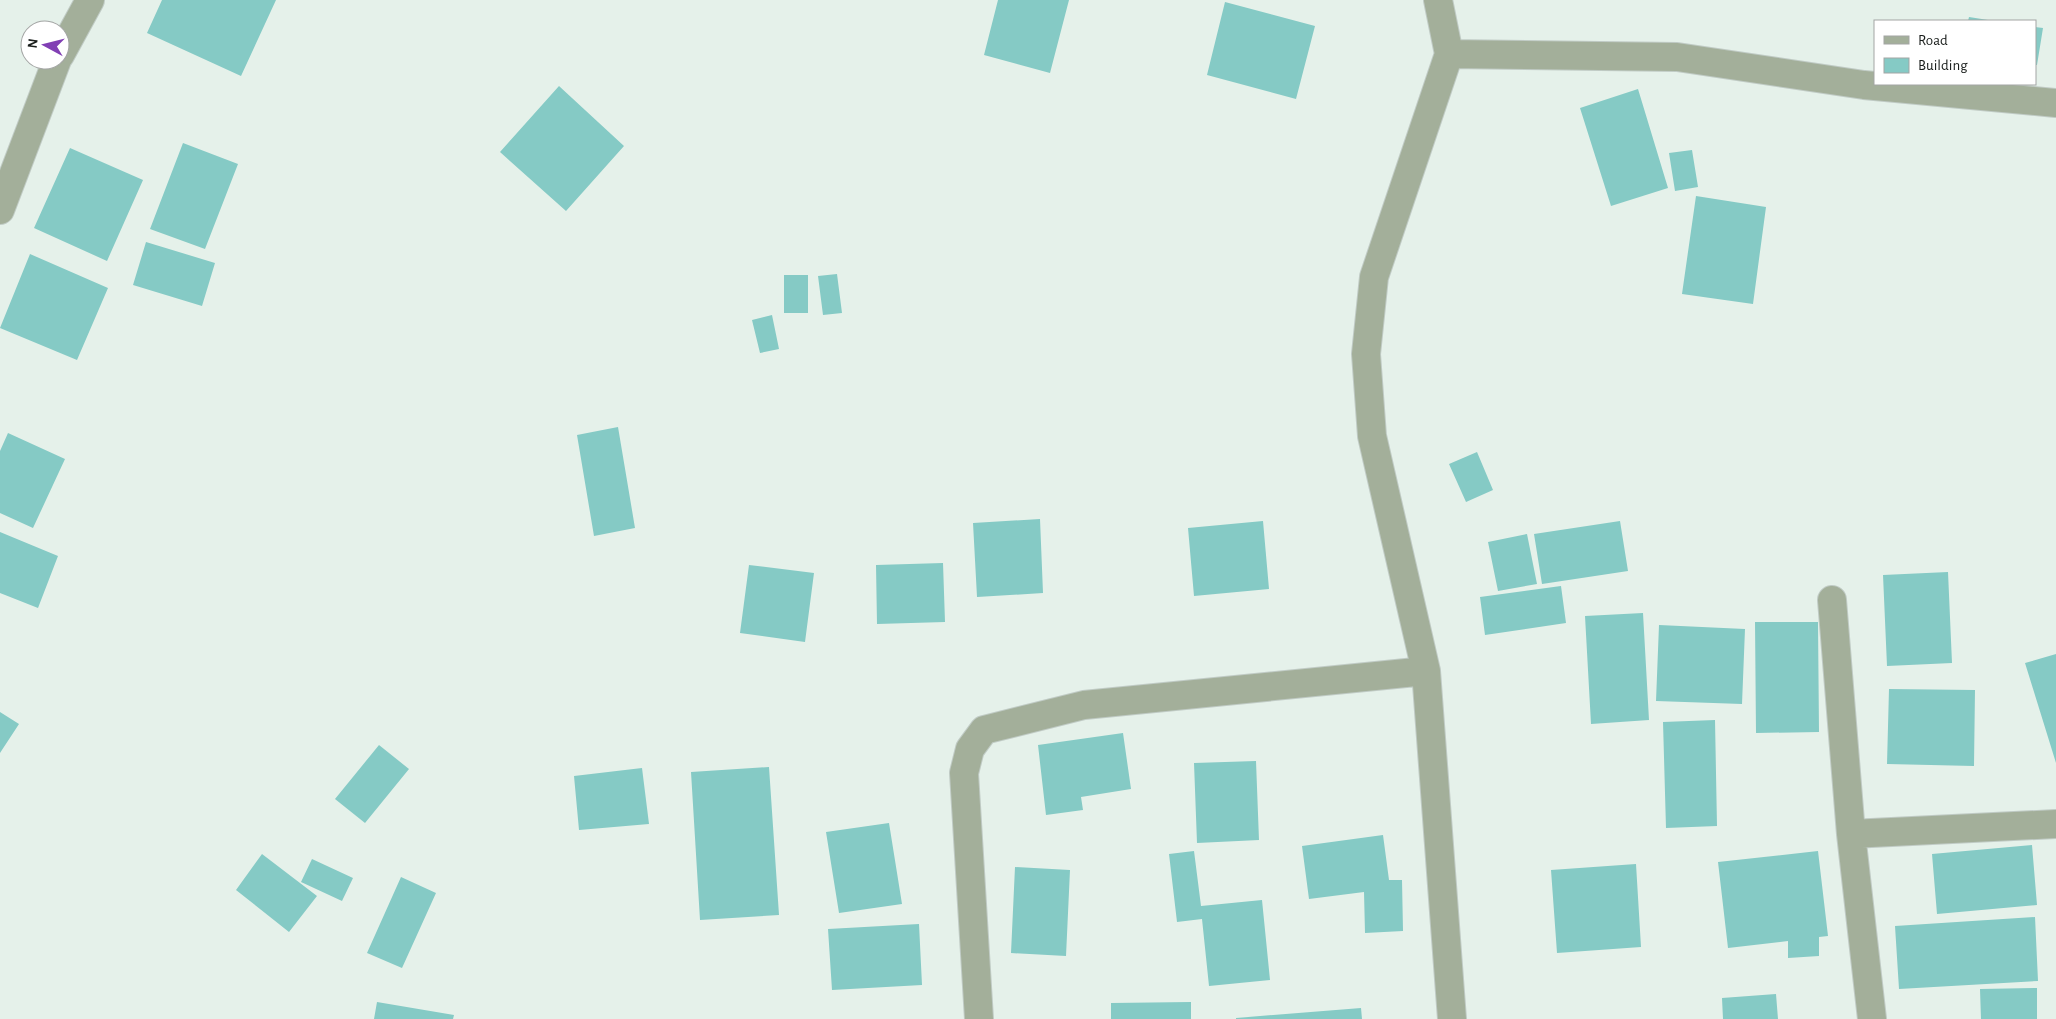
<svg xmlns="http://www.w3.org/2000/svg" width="2056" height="1019" font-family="'Alegreya Sans',sans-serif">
	<rect width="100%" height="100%" fill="#e5f1ea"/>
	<path fill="#85cac5" d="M162,0H276L241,76L147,33Z
		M998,0H1069L1050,73L984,55Z
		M1225,2L1315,26L1296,99L1207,75Z
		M1969,17L1988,20V21H1968Z
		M2035,27L2043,28L2037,65H2035Z
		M559,86L624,146L566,211L500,152Z
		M1638,89L1668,188L1611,206L1580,108Z
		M183,143L238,164L205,249L150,229Z
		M70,148L143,180L107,261L34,228Z
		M1692,150L1698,187L1675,191L1669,153Z
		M1696,196L1766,207L1753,304L1682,294Z
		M146,242L215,263L202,306L133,285Z
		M30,254L108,288L77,360L0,328Z
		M837,274L842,313L823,315L818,276Z
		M784,275H808V313H784Z
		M772,315L779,349L760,353L752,320Z
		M618,427L635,528L594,536L577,435Z
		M8,433L65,459L33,528L0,513V451Z
		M1477,452L1493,490L1466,502L1449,464Z
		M1040,519L1043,593L977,597L973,523Z
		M1263,521L1269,589L1194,596L1188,528Z
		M1620,521L1628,571L1542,584L1534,534Z
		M0,532L58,556L38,608L0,593Z
		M1527,534L1537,584L1498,591L1488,542Z
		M943,563L945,622L877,624L876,565Z
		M749,565L814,573L805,642L740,633Z
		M1948,572L1952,663L1887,666L1883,575Z
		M1561,586L1566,623L1485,635L1480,597Z
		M1643,613L1649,720L1591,724L1585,616Z
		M1755,622H1818L1819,732L1756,733Z
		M1659,625L1745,629L1742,704L1656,701Z
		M2056,654V763L2025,663Z
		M1889,689L1975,690L1974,766L1887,764Z
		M0,712L19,724L0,753Z
		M1715,720L1717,826L1666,828L1663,722Z
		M1123,733L1131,789L1081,797L1083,810L1046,815L1038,745Z
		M379,745L409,769L365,823L335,799Z
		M1256,761L1259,840L1197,843L1194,763Z
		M769,767L779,915L700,920L691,772Z
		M642,768L649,824L579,830L574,776Z
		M889,823L902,904L839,913L826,832Z
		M1383,835L1389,880H1402L1403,931L1365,933L1364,892L1309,899L1302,846Z
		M2032,845L2037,905L1937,914L1932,854Z
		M1194,851L1201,906L1262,900L1270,980L1209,986L1202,919L1177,922L1169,854Z
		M1818,851L1828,936L1819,937V956L1788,958V941L1728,948L1718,862Z
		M262,854L317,896L289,932L236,890Z
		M312,859L353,878L342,901L301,882Z
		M1636,864L1641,947L1557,953L1551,870Z
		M1015,867L1070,870L1066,956L1011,953Z
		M401,877L436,893L402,968L367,953Z
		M2035,917L2038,981L1899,989L1895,926Z
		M919,924L922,985L832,990L828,929Z
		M2037,988V1019H1981L1980,989Z
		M1776,994L1778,1019H1723L1722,998Z
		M377,1002L454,1015L453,1019H374Z
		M1191,1002V1019H1111V1003Z
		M1361,1008L1362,1019H1236V1018Z"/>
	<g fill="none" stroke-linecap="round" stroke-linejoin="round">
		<defs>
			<path id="street" d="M1438,0L1449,54L1374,277L1366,354L1372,436L1426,671L1452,1019
				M1449,54L1677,57L1864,85L2056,103
				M60,55L90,0
				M0,210L57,60
				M1832,600L1851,834L1872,1019
				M1851,834L2056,824
				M979,1019L964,773L970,749L984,730L1084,705L1426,671"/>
		</defs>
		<use href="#street" stroke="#c0cbc5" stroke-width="30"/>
		<use href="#street" stroke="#a3af9a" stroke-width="28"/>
	</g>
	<rect x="1874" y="20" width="162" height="65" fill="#ffffff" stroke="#a3a5a4"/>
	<rect x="1884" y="36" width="25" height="8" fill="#a3af9a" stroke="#a3a5a4"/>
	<text x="1918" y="45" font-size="15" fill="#191d1b">Road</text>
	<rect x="1884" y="58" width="25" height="15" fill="#85cac5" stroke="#a3a5a4"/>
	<text x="1918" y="70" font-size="15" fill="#191d1b">Building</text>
	<g transform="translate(45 45) rotate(277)"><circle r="24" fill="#ffffff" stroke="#a3a5a4"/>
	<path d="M0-4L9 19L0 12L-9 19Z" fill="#813fb4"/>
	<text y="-8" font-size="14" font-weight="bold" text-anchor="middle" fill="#191d1b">N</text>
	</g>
</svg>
